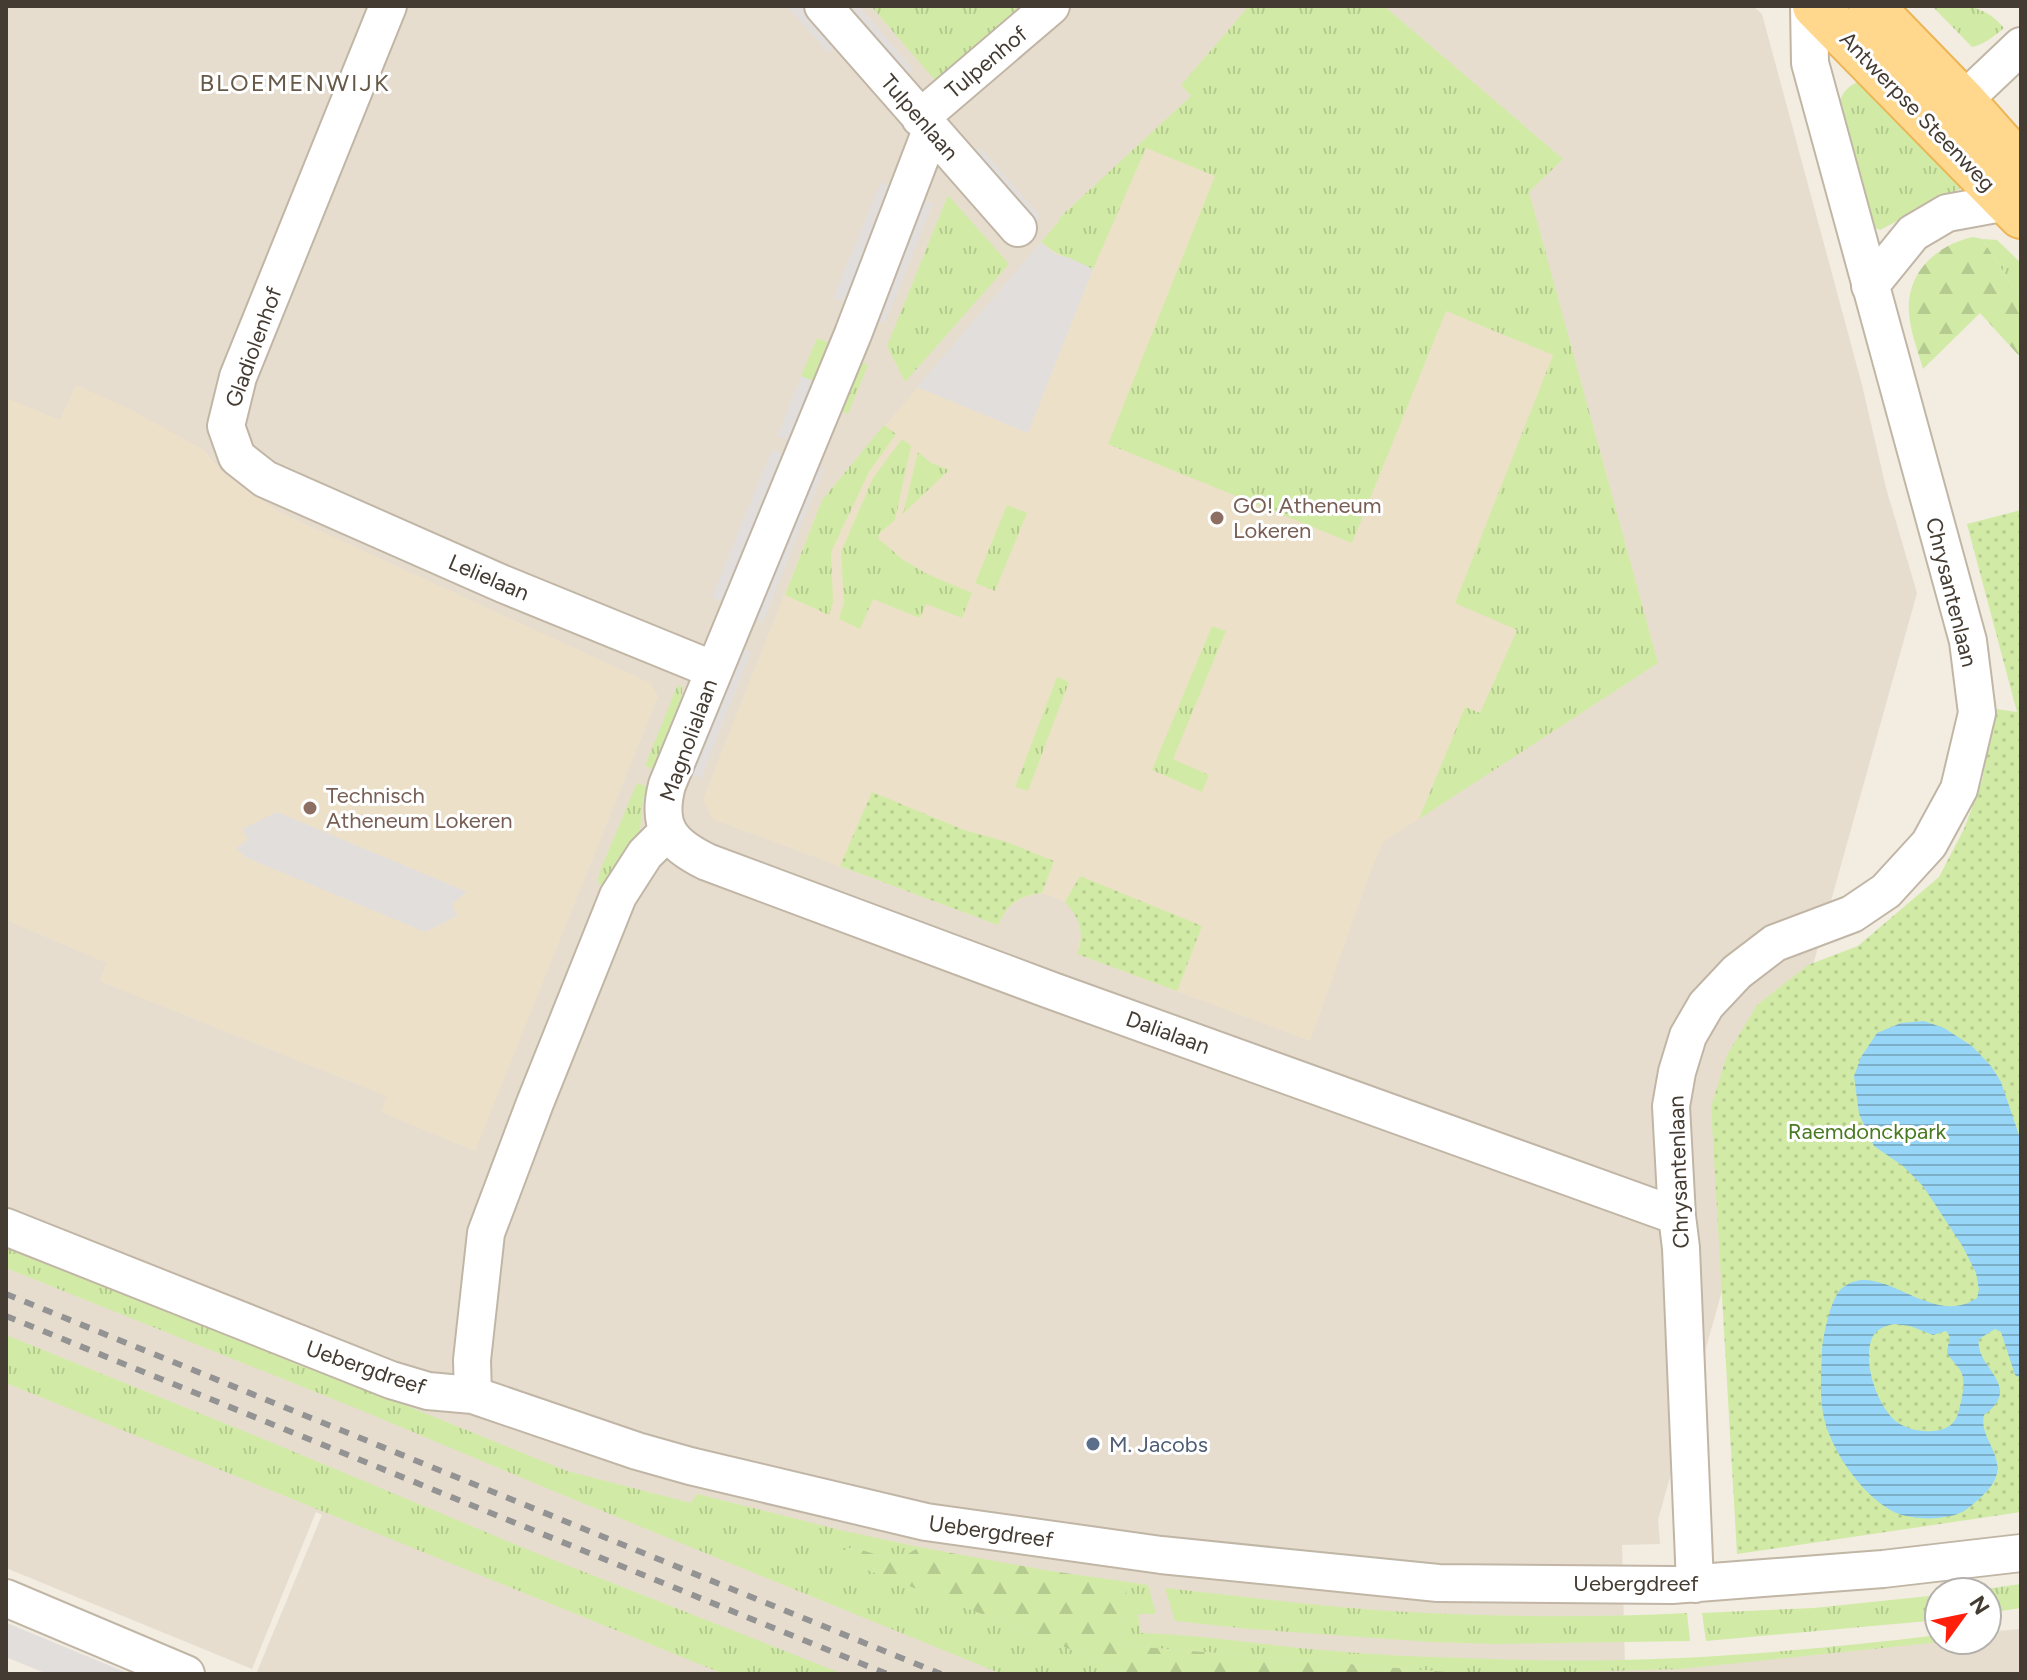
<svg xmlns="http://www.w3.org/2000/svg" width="2027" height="1680" font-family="Figtree,sans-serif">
	<defs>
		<pattern id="grass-tufts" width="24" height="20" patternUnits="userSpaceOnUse" patternTransform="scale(2)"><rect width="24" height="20" fill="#d1eba6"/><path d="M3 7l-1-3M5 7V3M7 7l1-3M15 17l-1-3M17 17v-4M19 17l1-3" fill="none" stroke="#b5ca8f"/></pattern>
		<pattern id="forest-firs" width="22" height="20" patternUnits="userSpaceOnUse" patternTransform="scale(2)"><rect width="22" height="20" fill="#d1eba6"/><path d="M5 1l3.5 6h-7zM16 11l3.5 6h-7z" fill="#b5ca8f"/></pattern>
		<pattern id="park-dots" width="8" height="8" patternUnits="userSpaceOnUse" patternTransform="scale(2)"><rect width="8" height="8" fill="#d1eba6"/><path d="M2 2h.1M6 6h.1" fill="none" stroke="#b5ca8f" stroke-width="1.8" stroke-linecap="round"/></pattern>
		<pattern id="water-rules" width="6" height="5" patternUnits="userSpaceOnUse" patternTransform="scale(2)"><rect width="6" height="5" fill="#97d6f6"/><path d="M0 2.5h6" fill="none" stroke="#7dafc8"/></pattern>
	</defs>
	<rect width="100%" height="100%" fill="#f2ece1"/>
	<path fill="#e7ddcf" d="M6,6H1753L1762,14L1862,385L1886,488L1917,593L1658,1520L1660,1544L1622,1545L1625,1670L1939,1640H1987V1632L2021,1629V1674H262L257,1672L322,1515L316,1512L252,1669L6,1568Z"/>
	<path fill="#ede0c9" d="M1249,6H1384L1563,159L1529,192L1658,663L1383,842L1371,870L1310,1041L1077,954L1081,934L1080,923L1074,912L1065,902L1042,893L1027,896L1008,907L998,925L712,819L703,799L822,500L1060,220L1059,218L1191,96L1181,85Z
		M76,385L127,408L204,450L225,475L279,512L650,683L658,696L475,1151L381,1112L387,1096L100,981L107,963L6,920V398L60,420Z"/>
	<path fill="url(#grass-tufts)" d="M871,6H1035L940,86Z
		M1249,6H1384L1563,159L1529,192L1658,663L1419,819L1465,707L1480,713L1517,630L1455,603L1553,355L1446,311L1352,543L1108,444L1215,176L1146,148L1093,269C1074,261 1056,255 1041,242L1060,220L1059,218L1191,96L1181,85Z
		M1932,6C1962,6 1982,2 2004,28C1994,36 1985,44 1972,47Z
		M1859,82L1961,188L1880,230L1872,226L1839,104C1842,93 1848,85 1859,82Z
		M948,195L1009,264L905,382L887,346Z
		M1982,239L1997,240L2021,263V299Z
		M817,338L838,346L825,353L813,381L801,376Z
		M858,360L868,365L848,414L837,409Z
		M884,425L896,434L869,472L831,552L833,602L829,615L785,595L822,500Z
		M902,439L911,446L895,520L879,534L878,538L902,559L927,574L972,593L962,618L926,604L920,618L873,599L860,629L839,619L844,603L841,552L873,478Z
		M918,452L931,463L949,470L903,514Z
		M1007,505L1027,513L995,591L975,583Z
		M1212,626L1226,631L1173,759L1209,775L1202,792L1152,770Z
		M1057,677L1069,682L1028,791L1015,787Z
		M678,684L682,688V700L653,769L645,766Z
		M637,783L648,787L643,799L640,831L633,850L614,868L602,886L599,884L598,880L600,871Z
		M6,1243L567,1471L691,1503L697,1494L840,1530L919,1547L897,1561L852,1547L832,1556L1049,1640L1125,1674H1002L563,1495L353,1407L6,1268Z
		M6,1335L256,1436L536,1553L843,1674H724L6,1383Z
		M1128,1582L1148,1585L1156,1614H1138L1141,1633C1205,1635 1269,1646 1334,1651C1386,1656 1439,1657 1491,1659C1641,1665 1790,1653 1939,1635V1640H1960L1680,1669L1495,1674H1470L1119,1645Z
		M2021,1584V1608L1987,1613V1592H1964Z
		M1165,1588C1240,1596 1314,1606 1389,1611C1489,1617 1589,1618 1687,1613L1690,1641L1497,1644L1431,1642L1250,1629L1175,1621Z
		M1939,1595V1620L1706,1641L1702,1613L1814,1608Z"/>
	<path fill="url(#forest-firs)" d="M1973,237L1982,239L2021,299V358L1980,313L1923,369C1918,351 1910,331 1909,313C1906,273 1936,245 1973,237Z
		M852,1547L897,1561L919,1547L1044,1570L1128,1582L1119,1645L1470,1674H1125L1049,1640L831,1556Z"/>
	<path fill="url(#park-dots)" d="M2021,510V1512L1737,1554L1711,1107L1727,1055L1757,1005L1808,965L1858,946L1939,877L1964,829L1982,781L1996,709L2017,712L1967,524Z
		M872,792L964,830L1007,842L1054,861L1042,893C1018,896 1008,903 998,925L840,866Z
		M1080,876L1202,926L1177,991L1077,954C1085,933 1080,918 1065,902Z"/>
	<path fill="#e2dedb" d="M787,6H803L836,45L828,53Z
		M843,6H859L913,69L904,77Z
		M980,147L1041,217L1032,225L971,155Z
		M881,182L892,187L845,302L833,298Z
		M922,199L933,204L885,323L873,319Z
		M1041,242L1055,254L1070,258L1093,269L1028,433L917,387Z
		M801,376L813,381L789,440L777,436Z
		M772,449L783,454L723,602L712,597Z
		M814,464L824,468L763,622L753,617Z
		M741,648L751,652L701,778L689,773Z
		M277,812L467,892L452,904L457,916L425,932L245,857L236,848L248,840L242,829Z
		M7,1623L130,1674H47L6,1657Z"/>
	<path fill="url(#water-rules)" fill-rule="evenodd" d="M1924,1021L1944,1028L1972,1046L1991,1066L2001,1082L2021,1141V1378L2015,1375L2001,1332L1995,1329L1979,1339C1974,1368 2025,1385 1984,1415C1979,1436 2001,1452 1997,1473C1995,1486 1981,1497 1971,1506C1960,1515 1952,1516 1938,1518C1927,1519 1913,1518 1902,1515C1872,1506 1841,1464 1830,1436C1818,1410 1821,1380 1822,1352C1822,1338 1831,1298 1841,1289C1879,1255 1930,1330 1977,1298L1979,1290L1976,1273L1963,1247L1923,1186L1903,1166L1874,1146L1859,1114L1854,1076L1861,1057L1877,1033L1901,1023ZM1894,1324L1910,1326L1933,1335L1946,1331C1953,1338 1947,1344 1947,1353C1950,1358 1954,1362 1958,1367C1968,1379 1962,1396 1959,1410C1956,1424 1947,1430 1933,1431C1920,1432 1907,1429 1897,1422C1877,1407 1861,1359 1873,1336C1878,1328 1886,1326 1894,1324Z"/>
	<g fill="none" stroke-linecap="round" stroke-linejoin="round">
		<defs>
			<path id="street" d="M388,6L238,377L226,426L237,457L265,479L503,584L714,670
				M823,6L1018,228
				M1963,101L2021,46
				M920,118L1051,6
				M931,130L853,334L667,785C656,827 670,844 707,862L1050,990L1677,1216
				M1870,286L1913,233L1947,213L2007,202
				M6,1227L391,1380L428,1391L473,1395L637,1451L690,1466L926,1522L1161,1555L1438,1583L1672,1585L1883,1569L2021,1553
				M473,1395L472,1360L486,1233L535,1103L618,896L645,854L667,832
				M1695,1584L1681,1248L1677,1216L1671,1106L1677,1072L1688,1036L1706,1005L1737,972L1775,943L1852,914L1886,891L1929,844L1959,789L1977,713L1968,641L1810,63L1809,6
				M6,1598L186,1674"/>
			<path id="primary" d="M1815,6L2021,216
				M1871,6L1963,101L2021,166"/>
		</defs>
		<use href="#street" stroke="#c1b6a6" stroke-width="40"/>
		<use href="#primary" stroke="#edb454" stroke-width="48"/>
		<use href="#street" stroke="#fff" stroke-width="36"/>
		<use href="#primary" stroke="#ffd78d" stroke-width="44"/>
		<path stroke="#939393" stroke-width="6" stroke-dasharray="10 10" stroke-linecap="butt" d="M6,1294L941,1674
			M6,1316L887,1674"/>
	</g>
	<g fill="#8d6e63" stroke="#fff" stroke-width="3">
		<circle cx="1217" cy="518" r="8"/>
		<circle cx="310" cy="808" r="8"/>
	</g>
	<circle fill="#5c6f8a" stroke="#fff" stroke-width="3" cx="1093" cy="1444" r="8"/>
	<g text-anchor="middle" stroke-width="6" stroke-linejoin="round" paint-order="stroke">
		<g font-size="22" fill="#443b32" stroke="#fff">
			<text transform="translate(986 62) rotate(-40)" y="8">Tulpenhof</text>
			<text transform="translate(1918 111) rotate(46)" y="8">Antwerpse Steenweg</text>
			<text transform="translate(920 117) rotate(49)" y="8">Tulpenlaan</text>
			<text transform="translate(253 347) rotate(-70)" y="8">Gladiolenhof</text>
			<text transform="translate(489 577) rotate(23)" y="8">Lelielaan</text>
			<text transform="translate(1952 592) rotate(76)" y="8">Chrysantenlaan</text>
			<text transform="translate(688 740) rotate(-70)" y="8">Magnolialaan</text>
			<text transform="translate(1168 1032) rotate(20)" y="8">Dalialaan</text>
			<text transform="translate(1678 1172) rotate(-92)" y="8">Chrysantenlaan</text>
			<text transform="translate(366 1367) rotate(19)" y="8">Uebergdreef</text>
			<text transform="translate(991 1531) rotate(8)" y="8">Uebergdreef</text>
			<text x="1636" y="1591">Uebergdreef</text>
		</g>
		<g font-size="22" fill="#785e54" stroke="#fff" text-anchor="start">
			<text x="1233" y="513">GO! Atheneum<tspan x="1233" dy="25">Lokeren</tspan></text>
			<text x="326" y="803">Technisch<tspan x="326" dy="25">Atheneum Lokeren</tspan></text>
		</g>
		<g font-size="22" fill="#497921" stroke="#fff">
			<text x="1867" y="1139">Raemdonckpark</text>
		</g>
		<g font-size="22" fill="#4e5e75" stroke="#fff" text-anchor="start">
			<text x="1109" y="1452">M. Jacobs</text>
		</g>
		<g font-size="24" letter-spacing="2" fill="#675948" stroke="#fff">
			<text x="295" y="91">BLOEMENWIJK</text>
		</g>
	</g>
	<rect width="2027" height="1680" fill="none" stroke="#443b32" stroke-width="16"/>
	<g transform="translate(1963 1616) rotate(57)"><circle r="38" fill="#ffffff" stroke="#b4b1ad" stroke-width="2"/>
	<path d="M0-6L14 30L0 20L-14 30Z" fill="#ff1f0b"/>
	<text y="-12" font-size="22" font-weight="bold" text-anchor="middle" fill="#443b32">N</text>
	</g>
</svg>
